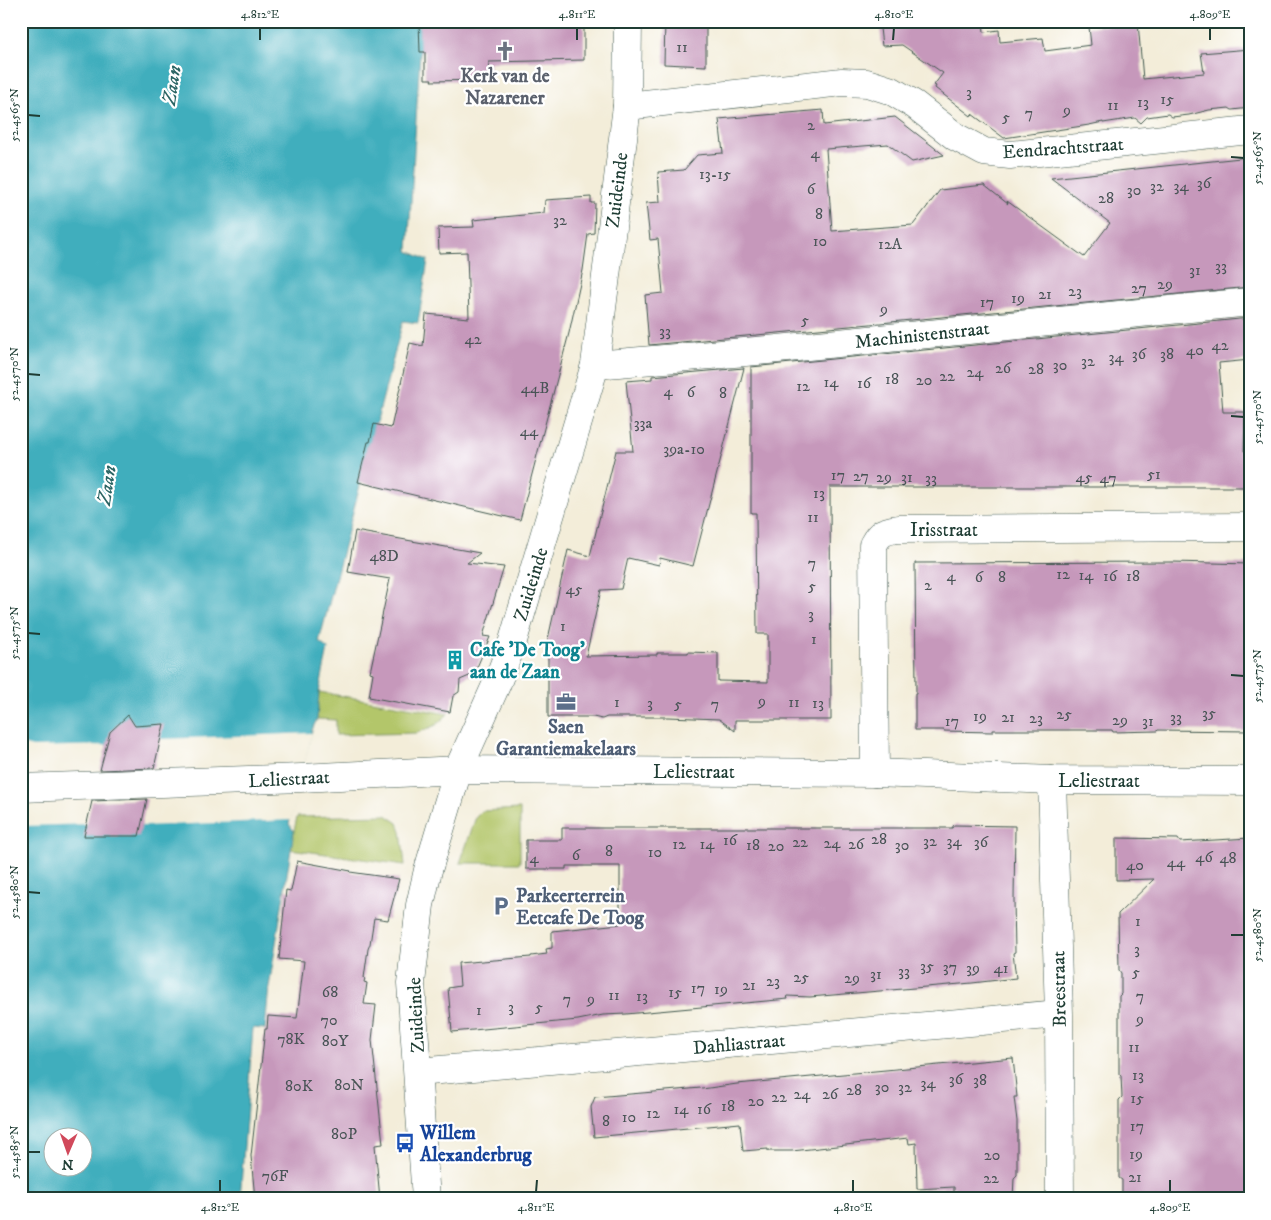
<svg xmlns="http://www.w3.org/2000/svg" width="1271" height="1220" font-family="'IM FELL DW Pica',serif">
	<rect width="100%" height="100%" fill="#fff"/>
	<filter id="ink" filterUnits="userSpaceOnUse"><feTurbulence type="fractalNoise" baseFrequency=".02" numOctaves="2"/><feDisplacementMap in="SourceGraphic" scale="10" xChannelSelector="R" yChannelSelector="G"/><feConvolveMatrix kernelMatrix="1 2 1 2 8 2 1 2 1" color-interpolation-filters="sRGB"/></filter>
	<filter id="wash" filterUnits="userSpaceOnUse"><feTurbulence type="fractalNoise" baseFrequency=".0096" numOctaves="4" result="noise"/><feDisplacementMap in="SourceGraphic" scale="20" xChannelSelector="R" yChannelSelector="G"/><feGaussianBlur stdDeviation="1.12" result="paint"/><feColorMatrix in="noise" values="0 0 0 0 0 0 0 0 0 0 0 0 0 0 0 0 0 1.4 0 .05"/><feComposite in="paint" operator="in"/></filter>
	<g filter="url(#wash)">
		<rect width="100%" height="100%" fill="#f3edd9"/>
		<path fill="#b3c66a" stroke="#69824f" d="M319,692L448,714L436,725L417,733L336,735V720L317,719Z
			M520,809V863H460L476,817L482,811Z
			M386,815L398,823L401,831L405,865L290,849L297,817Z"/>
		<path fill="#40aebd" stroke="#307678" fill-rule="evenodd" d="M21,21H422L408,251L428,260L418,323L403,321L319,642L328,649L319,692L317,719L312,730L289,824L294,831L269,987L265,1029L253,1028L240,1199H21ZM52,1138H82V1168H52Z"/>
		<path fill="#f3edd9" d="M312,733L291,820L141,826L91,824L21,826V744L33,747L109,745L132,738L162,739Z"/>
		<g id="blocks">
			<path fill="#c698bb" d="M419,21H584V60L489,62L490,78L483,79V80L431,81L432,79H425V52H420Z
				M665,21H701V23H706V66L664,64Z
				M871,21H962V24L983,22L984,32L999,30L1000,42L1043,38L1045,51L1091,45L1089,27L1138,23L1143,79L1204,73L1201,53L1250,49V108L1232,110L1229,108L1209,110L1189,115L1172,117L1168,114L1147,117L1141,123L1135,118L1103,123V122L1089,125L1004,138L972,114L971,116L935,88L936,86L934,85L943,73L902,45L882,46L880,28Z
				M823,110L824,125L895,117L944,155L912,162L888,144L826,149L832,231L913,225L940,190L984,185L1008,204L1007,201L1084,257L1110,223L1051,178L1250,157V287L767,334L649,345L645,295L663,293L658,239L650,240L646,203L660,202L658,172L684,170L697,155L723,153L719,119Z
				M591,197V203H595L594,233L588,234L583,270L569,333L520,520L358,482L368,442H370L374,424L391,428L410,343L423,346L426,314L469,318L467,252L439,253L438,228L474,227L473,220L544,213L545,200Z
				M1250,318V360L1219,363L1223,412H1245L1244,451H1250V487H830L831,720H735V731L719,719L668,717H607L602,719L593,717H548V639L568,550L590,556L616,451H633L626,381L652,379V376L744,368L693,566L660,558L659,565L628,558L621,589L601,590L586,656L657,655V653H688V652L718,653V681L768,682V634H757L756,513H751V367Z
				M355,531L480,553L467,563L504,567L483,636L490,637L474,674L460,680L459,692L453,696L450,712L369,697L373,673L370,672L390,579L348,572Z
				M1173,562L1250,564V731L1158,730L1157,731L1113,732L1112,730H993V732L944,731V730H915V693H916L915,563Z
				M128,715L135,726L164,724L154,768L100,770L110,732Z
				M147,799L139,836H84L92,801Z
				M954,825L1015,826L1014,900L1015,952L1013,953L1016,978L972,983L810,997L787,996L788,999L626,1014L603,1015L578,1020L452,1032L448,988L460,986L458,963L531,957V956L547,954L546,949L552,948V931L620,924V866H566V869H526V840H562V828H952Z
				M1116,838L1178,839L1180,842L1250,838V1199H1122V1180L1119,1178V1100L1122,1097L1121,1076L1119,1074V996L1121,994V973L1119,970L1118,914L1154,879L1116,880Z
				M297,861L351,871L350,872L399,879L388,920L374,918L370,944L368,949L364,978H365L364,982L367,983L364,1004L376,1005L372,1040L383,1144L375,1145L380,1199H255L251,1156L265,1029H267L268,1016L297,1018L304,961L279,959L286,890L291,891Z
				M1013,1058L1017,1097H1014L1017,1121V1175L1014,1178L1013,1199H954V1187L917,1189L916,1143L909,1144L908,1138L792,1151H768V1149L743,1151L740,1123L594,1137L591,1107L595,1097L701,1088L702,1089L737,1084Z"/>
		</g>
	</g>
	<g filter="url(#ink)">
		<use href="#blocks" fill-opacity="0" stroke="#3f574d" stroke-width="1"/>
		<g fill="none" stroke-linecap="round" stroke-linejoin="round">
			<defs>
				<path id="minor" d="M627,106L842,82L867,83L892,91L915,105L956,137L984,152L1010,155L1250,130
					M595,365L768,350L1250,302
					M875,773L873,545C880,532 884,531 898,529L1250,527
					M1052,780L1059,1014L1060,1199
					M418,1072L1059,1014"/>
				<path id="tertiary" d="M21,788L301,778L458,770L875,773L1052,780L1250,781
					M426,1199L411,983L420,905L428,870L458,770L497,683L512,644L595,365L627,106L628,21"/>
			</defs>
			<use href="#minor" stroke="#3f574d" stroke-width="29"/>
			<use href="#tertiary" stroke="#3f574d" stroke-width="29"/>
			<use href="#minor" stroke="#fff" stroke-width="28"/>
			<use href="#tertiary" stroke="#fff" stroke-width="28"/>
		</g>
	</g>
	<path fill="none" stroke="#1f3d34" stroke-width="2" d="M260,40V28M577,40V28M893,40L894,28M1210,40V28M28,115L40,116M1231,157L1244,158M28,374L40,375M1231,416L1244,417M28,633L40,634M1231,675L1244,676M28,892L40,893M1231,935H1244M28,1152H40M220,1192V1180M536,1192L537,1180M853,1192V1180M1170,1192V1180"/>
	<defs>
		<symbol id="church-bare" viewBox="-9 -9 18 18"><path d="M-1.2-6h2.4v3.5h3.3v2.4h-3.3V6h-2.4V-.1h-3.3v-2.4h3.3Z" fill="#6b7280" stroke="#fff" stroke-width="2.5" paint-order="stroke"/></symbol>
		<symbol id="building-bare" viewBox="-9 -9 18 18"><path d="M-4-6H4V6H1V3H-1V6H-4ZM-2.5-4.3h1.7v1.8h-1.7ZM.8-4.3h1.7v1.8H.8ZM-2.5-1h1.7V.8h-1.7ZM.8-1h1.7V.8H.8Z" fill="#0f9aa8" stroke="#fff" stroke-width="2.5" paint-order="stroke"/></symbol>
		<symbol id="office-bare" viewBox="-9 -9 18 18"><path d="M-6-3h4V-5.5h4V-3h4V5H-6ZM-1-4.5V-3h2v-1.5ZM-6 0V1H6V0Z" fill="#5c6f8a" stroke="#fff" stroke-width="2.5" paint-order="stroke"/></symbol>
		<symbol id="parking-bare" viewBox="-9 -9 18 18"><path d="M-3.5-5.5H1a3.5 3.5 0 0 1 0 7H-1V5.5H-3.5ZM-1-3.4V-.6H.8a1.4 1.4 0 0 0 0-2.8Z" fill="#5c6f8a" stroke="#fff" stroke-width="2.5" paint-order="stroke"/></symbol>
		<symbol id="bus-bare" viewBox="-9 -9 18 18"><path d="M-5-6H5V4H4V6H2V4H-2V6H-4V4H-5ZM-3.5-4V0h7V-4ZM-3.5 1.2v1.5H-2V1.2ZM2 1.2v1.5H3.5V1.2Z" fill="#1a4fb4" stroke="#fff" stroke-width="2.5" paint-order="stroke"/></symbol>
	</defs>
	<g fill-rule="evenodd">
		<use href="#church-bare" x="491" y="37" width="28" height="28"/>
		<use href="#building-bare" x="441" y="646" width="28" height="28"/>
		<use href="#office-bare" x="552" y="688" width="28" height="28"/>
		<use href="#parking-bare" x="487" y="892" width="28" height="28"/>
		<use href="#bus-bare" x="391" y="1129" width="28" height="28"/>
	</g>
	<g text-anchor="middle" stroke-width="4.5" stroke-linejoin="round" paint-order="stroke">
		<g font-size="16" fill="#495456">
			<text x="682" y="52">11</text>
			<text x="969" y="97">3</text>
			<text x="1167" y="104">15</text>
			<text x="1143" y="107">13</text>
			<text x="1113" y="110">11</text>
			<text x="1067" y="115">9</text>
			<text x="1029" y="118">7</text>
			<text x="1006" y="122">5</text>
			<text x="811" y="130">2</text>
			<text x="815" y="158">4</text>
			<text x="715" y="179">13-15</text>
			<text x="1204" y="188">36</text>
			<text x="1157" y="191">32</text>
			<text x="1181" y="191">34</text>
			<text x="811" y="194">6</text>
			<text x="1134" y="195">30</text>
			<text x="1106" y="203">28</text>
			<text x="819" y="219">8</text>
			<text x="560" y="225">32</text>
			<text x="820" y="246">10</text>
			<text x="890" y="249">12A</text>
			<text x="1221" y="271">33</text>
			<text x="1195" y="275">31</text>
			<text x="1165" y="289">29</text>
			<text x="1139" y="293">27</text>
			<text x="1075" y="296">23</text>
			<text x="1045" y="299">21</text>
			<text x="1018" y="303">19</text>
			<text x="987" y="307">17</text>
			<text x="884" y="314">9</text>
			<text x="805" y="325">5</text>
			<text x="665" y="336">33</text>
			<text x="473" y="344">42</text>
			<text x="1220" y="350">42</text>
			<text x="1195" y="355">40</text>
			<text x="1139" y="359">36</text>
			<text x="1167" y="359">38</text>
			<text x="1116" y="362">34</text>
			<text x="1088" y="366">32</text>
			<text x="1060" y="370">30</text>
			<text x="1003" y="373">26</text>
			<text x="1036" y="374">28</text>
			<text x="975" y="377">24</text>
			<text x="947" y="381">22</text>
			<text x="892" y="384">18</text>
			<text x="924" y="385">20</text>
			<text x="831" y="387">14</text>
			<text x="864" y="388">16</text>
			<text x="803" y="391">12</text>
			<text x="535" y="393">44B</text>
			<text x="668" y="396">4</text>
			<text x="691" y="397">6</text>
			<text x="723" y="398">8</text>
			<text x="643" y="428">33a</text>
			<text x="529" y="436">44</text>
			<text x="684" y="454">39a-10</text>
			<text x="1154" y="479">51</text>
			<text x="838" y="480">17</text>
			<text x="861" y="481">27</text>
			<text x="884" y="482">29</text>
			<text x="907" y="482">31</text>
			<text x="1084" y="482">45</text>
			<text x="931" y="483">33</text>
			<text x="1108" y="483">47</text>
			<text x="819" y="498">13</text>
			<text x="813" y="522">11</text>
			<text x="384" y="561">48D</text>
			<text x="812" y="568">7</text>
			<text x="1063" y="579">12</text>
			<text x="1086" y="580">14</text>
			<text x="951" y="581">4</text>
			<text x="1110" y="581">16</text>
			<text x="1133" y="581">18</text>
			<text x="979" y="582">6</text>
			<text x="1002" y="582">8</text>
			<text x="928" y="590">2</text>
			<text x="812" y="591">5</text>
			<text x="574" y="594">45</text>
			<text x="811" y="619">3</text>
			<text x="563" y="631">1</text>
			<text x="814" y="644">1</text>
			<text x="762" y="706">9</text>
			<text x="617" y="707">1</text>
			<text x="794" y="707">11</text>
			<text x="650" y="708">3</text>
			<text x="818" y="708">13</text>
			<text x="678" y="709">5</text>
			<text x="715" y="709">7</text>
			<text x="1209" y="718">35</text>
			<text x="1064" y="719">25</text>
			<text x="980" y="721">19</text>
			<text x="1008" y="722">21</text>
			<text x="1176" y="722">33</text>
			<text x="1036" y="723">23</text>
			<text x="1120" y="725">29</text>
			<text x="952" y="726">17</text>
			<text x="1148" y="726">31</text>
			<text x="879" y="844">28</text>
			<text x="730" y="845">16</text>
			<text x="930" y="846">32</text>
			<text x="954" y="846">34</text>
			<text x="800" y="847">22</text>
			<text x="981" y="847">36</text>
			<text x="832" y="848">24</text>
			<text x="679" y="849">12</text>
			<text x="707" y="849">14</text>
			<text x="856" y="849">26</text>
			<text x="753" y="850">18</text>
			<text x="902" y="850">30</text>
			<text x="776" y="851">20</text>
			<text x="609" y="856">8</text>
			<text x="655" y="857">10</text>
			<text x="576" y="860">6</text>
			<text x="1204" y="862">46</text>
			<text x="534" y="863">4</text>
			<text x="1228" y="863">48</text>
			<text x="1176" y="867">44</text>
			<text x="1135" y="870">40</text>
			<text x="1138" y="926">1</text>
			<text x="1137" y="954">3</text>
			<text x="927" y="971">35</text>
			<text x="950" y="972">37</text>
			<text x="973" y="973">39</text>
			<text x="1001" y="973">41</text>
			<text x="904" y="976">33</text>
			<text x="1136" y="977">5</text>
			<text x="876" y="979">31</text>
			<text x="801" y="982">25</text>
			<text x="852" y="983">29</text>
			<text x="773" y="986">23</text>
			<text x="749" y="990">21</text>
			<text x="698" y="993">17</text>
			<text x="721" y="994">19</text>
			<text x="330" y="997">68</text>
			<text x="675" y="997">15</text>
			<text x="614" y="1000">11</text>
			<text x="642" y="1001">13</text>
			<text x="1140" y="1001">7</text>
			<text x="567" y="1004">7</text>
			<text x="591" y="1004">9</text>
			<text x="511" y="1012">3</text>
			<text x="539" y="1012">5</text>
			<text x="479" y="1015">1</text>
			<text x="1140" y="1024">9</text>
			<text x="329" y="1025">70</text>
			<text x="291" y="1044">78K</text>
			<text x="335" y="1046">80Y</text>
			<text x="1134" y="1052">11</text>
			<text x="1138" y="1080">13</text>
			<text x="956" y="1084">36</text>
			<text x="980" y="1085">38</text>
			<text x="928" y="1088">34</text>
			<text x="349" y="1090">80N</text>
			<text x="299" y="1091">80K</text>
			<text x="882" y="1092">30</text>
			<text x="905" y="1092">32</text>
			<text x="854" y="1095">28</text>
			<text x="802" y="1099">24</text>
			<text x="830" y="1099">26</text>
			<text x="779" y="1102">22</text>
			<text x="1137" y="1103">15</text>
			<text x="756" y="1106">20</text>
			<text x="728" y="1111">18</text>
			<text x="681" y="1114">14</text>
			<text x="704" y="1114">16</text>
			<text x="653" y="1118">12</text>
			<text x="629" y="1122">10</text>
			<text x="606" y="1126">8</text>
			<text x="1137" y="1131">17</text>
			<text x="344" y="1139">80P</text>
			<text x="1136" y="1159">19</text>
			<text x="992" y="1160">20</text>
			<text x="275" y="1181">76F</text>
			<text x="1135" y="1182">21</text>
			<text x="991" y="1183">22</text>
		</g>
		<g font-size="19" font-weight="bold" fill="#5b616d" stroke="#fff">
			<text x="505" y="82">Kerk van de<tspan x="505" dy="22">Nazarener</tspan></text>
		</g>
		<g font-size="19" fill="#1f3d34" stroke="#fff">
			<text transform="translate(1063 147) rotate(-4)" y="7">Eendrachtstraat</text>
			<text transform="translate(616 190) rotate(-83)" y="7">Zuideinde</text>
			<text transform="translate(922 334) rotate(-6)" y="7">Machinistenstraat</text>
			<text x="944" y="536">Irisstraat</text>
			<text transform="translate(530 584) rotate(-73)" y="7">Zuideinde</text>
			<text x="694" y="778">Leliestraat</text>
			<text transform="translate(289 778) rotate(-3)" y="7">Leliestraat</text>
			<text x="1099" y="787">Leliestraat</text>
			<text transform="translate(1058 989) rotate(-91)" y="7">Breestraat</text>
			<text transform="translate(415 1015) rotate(-93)" y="7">Zuideinde</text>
			<text transform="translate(739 1043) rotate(-5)" y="7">Dahliastraat</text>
		</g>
		<g font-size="19" font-weight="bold" fill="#0d838f" stroke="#fff" text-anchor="start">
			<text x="470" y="656">Cafe 'De Toog'<tspan x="470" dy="22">aan de Zaan</tspan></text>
		</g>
		<g font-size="19" font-weight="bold" fill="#4e5e75" stroke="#fff">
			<text x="566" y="733">Saen<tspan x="566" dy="22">Garantiemakelaars</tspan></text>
			<text x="516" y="902" text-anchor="start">Parkeerterrein<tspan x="516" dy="22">Eetcafe De Toog</tspan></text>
		</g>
		<g font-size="19" font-weight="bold" fill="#164399" stroke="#fff" text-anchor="start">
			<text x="420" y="1139">Willem<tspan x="420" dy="22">Alexanderbrug</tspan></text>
		</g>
		<g font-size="20" font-style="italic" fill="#2b6564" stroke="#fff">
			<text transform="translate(171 85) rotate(-81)" y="7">Zaan</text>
			<text transform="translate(106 485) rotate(-81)" y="7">Zaan</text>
		</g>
	</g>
	<rect width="1271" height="1220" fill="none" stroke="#fff" stroke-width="55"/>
	<g transform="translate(68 1152) rotate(182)"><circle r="24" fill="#ffffff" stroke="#a5b1ae"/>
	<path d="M0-4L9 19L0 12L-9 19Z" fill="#d1495b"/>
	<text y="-8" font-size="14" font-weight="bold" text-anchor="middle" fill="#1f3d34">N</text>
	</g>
	<rect x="28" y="28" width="1216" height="1164" fill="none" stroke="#1f3d34" stroke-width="2"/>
	<g font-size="12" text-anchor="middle" fill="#1f3d34">
		<text x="260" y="18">4.812°E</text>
		<text x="577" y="18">4.811°E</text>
		<text x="894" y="18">4.810°E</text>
		<text x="1210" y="18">4.809°E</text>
		<text transform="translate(14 115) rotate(-90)" y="4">52.4565°N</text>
		<text transform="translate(1257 158) rotate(-90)" y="4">52.4565°N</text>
		<text transform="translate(14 374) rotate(-90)" y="4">52.4570°N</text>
		<text transform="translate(1257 417) rotate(-90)" y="4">52.4570°N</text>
		<text transform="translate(14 633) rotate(-90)" y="4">52.4575°N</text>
		<text transform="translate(1257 676) rotate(-90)" y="4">52.4575°N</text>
		<text transform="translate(14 892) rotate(-90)" y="4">52.4580°N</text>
		<text transform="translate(1257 935) rotate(-90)" y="4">52.4580°N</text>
		<text transform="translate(14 1152) rotate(-90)" y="4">52.4585°N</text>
		<text x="220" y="1211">4.812°E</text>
		<text x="536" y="1211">4.811°E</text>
		<text x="853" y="1211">4.810°E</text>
		<text x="1170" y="1211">4.809°E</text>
	</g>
</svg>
